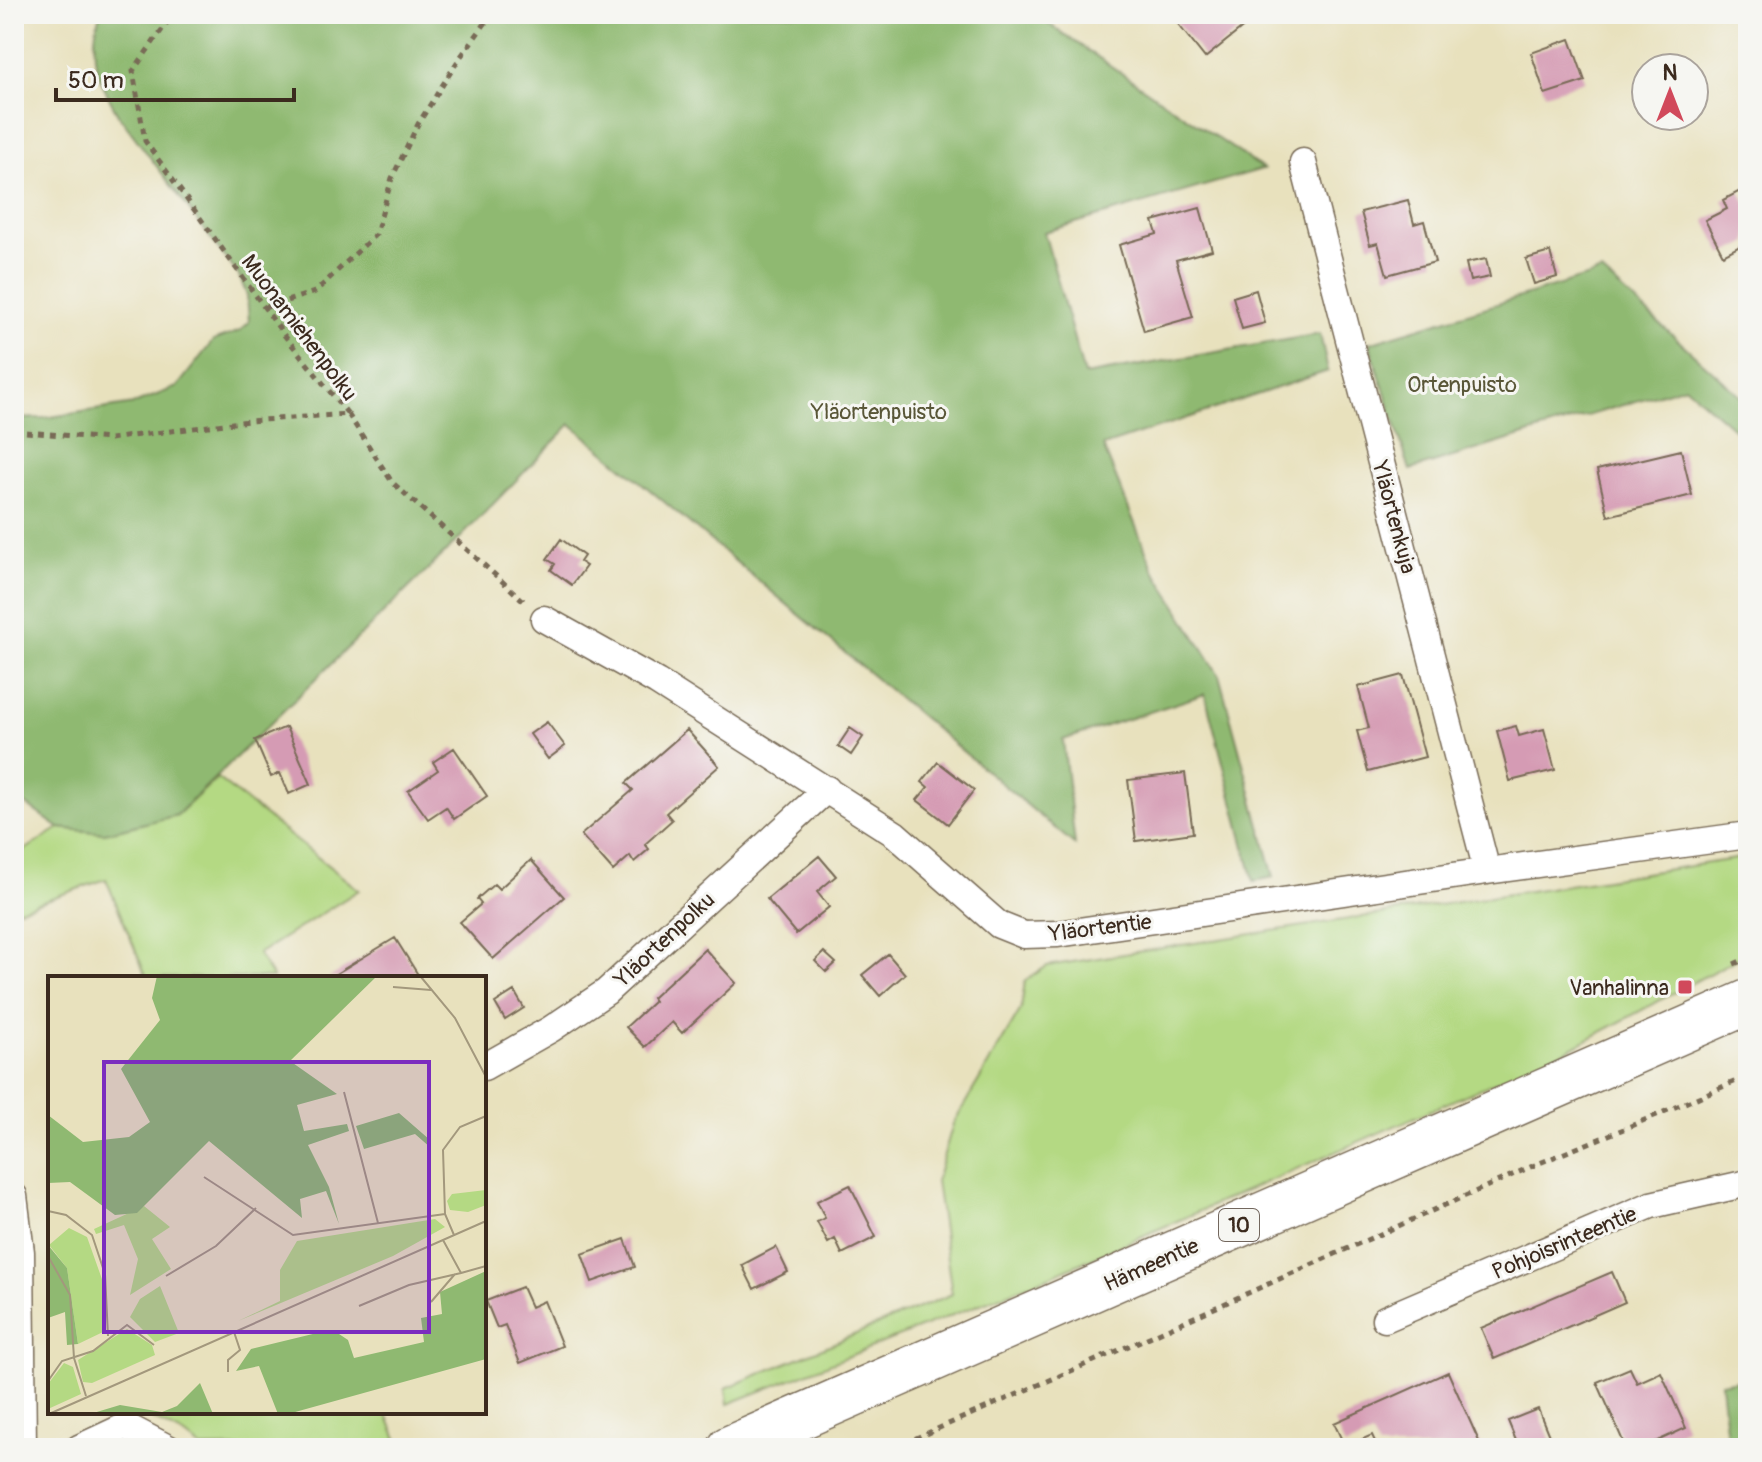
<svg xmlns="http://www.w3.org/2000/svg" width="1762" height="1462" font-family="Pangolin,sans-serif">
	<rect width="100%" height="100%" fill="#f6f6f2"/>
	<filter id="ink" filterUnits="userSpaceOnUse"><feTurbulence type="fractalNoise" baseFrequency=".0125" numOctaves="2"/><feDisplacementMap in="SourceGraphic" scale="16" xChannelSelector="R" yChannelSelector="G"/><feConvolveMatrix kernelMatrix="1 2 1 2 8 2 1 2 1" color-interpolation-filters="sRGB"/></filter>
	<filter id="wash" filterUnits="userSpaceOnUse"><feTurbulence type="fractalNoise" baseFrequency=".006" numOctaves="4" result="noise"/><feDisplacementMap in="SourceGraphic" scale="32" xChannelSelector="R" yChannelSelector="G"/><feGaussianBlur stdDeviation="1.8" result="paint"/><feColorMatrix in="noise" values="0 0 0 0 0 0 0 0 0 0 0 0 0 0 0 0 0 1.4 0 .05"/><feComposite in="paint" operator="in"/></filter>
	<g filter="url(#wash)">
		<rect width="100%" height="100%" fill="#e8e1bd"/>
		<path fill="#b4d983" stroke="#788250" stroke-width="2" d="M217,778L359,890L258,954L273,978H147L106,879L14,911V857L59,828L104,833L177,815Z
			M1748,857V953L1564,1052L1051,1276L728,1404L726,1388L952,1294L936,1181L953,1124L1021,1009L1025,981L1047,966Z
			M149,1412H386L401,1448H201L184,1435L149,1417Z"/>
		<path fill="#8fb971" stroke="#657248" stroke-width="2" d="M100,14H1034L1263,169L1044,232L1084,375L1320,334L1328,371L1103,446L1153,568L1219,675L1274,877L1254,881L1205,694L1063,740L1075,845L571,424L461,537L177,815L105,833L59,828L14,796V419L44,418L134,404L177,387L213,341L240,331L249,322L247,295L239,276L119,116C98,80 87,56 100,14Z
			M1602,272L1748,403V441L1685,386L1410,470L1369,343Z
			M1748,1378V1448H1728L1721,1383Z"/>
		<g id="blocks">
			<path fill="#d59bb4" d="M1180,14H1254L1256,17L1205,58L1174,19Z
				M1570,39L1585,81L1545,94L1531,53Z
				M1740,191L1748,207V242L1723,255L1705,220L1727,209L1723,200Z
				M1408,200L1414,224L1424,221L1435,262L1387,275L1378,243L1370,245L1361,212Z
				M1200,208L1212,250L1176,260L1193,317L1144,331L1119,245L1157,234L1153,221Z
				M1550,252L1557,277L1534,284L1526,259Z
				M1486,259L1490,277L1470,281L1466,263Z
				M1256,290L1265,323L1242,329L1233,297Z
				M1681,450L1692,495L1608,516L1597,470Z
				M561,539L584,556L580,562L586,566L572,585L551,570L555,564L547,559Z
				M1403,675L1425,757L1368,772L1357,731L1369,728L1358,687Z
				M547,722L565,746L548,759L530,734Z
				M1516,726L1519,736L1544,729L1555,770L1510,781L1497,731Z
				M286,727L311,784L289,794L280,773L271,777L255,740Z
				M850,728L863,737L851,755L838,746Z
				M687,730L719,766L666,813L672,820L645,844L649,849L634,862L630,856L613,871L581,835L633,790L626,783Z
				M454,748L487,796L454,819L446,807L428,819L408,791L438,770L433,762Z
				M938,762L974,790L948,824L917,800L928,787L922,782Z
				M1185,773L1193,833L1136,841L1128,780Z
				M819,856L836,876L817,892L829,907L796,934L767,899Z
				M531,860L564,897L493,959L460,922L481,904L477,899L494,884L499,889Z
				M395,938L420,978H329Z
				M705,949L736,983L682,1033L672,1022L645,1047L626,1027L654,1001L652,998Z
				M824,952L836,963L826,972L815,961Z
				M888,954L905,974L880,996L862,975Z
				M514,991L524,1008L505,1020L495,1003Z
				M850,1185L876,1237L842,1254L835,1239L828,1243L817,1222L825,1218L817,1201Z
				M625,1239L635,1267L592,1282L582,1254Z
				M776,1247L788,1272L754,1289L742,1265Z
				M1612,1272L1625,1302L1494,1359L1481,1328Z
				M522,1287L531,1307L544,1301L562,1346L520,1363L505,1325L497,1328L486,1301Z
				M1630,1368L1637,1383L1661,1372L1686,1428L1642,1448H1626L1597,1382Z
				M1448,1372L1482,1448H1378L1372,1435L1345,1447L1334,1423Z
				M1538,1409L1554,1448H1519L1508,1421Z"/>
		</g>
	</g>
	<g filter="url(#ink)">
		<use href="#blocks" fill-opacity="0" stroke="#786a56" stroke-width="2"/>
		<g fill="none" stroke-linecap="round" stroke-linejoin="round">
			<defs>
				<path id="street" d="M1303,162L1487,871
					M544,619L657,682L895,834L999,925L1024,935L1058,934L1487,871L1748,835
					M484,1067L551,1029L606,992L827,789
					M14,1196L21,1252L23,1448
					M1385,1319L1651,1205L1748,1183
					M79,1448L126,1426L168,1448"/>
				<path id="highway" d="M730,1448L1748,1002"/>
			</defs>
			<use href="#street" stroke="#786a56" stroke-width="29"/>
			<use href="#highway" stroke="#786a56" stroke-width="47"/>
			<path stroke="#786a56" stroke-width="5" stroke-dasharray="6 6" stroke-linecap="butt" d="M264,308L315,292L376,234L392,178L418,124L459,59L492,14
				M348,414L392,482L525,602
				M14,431L109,439L248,421L348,414L284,335L145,141L133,71L173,14
				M1734,964L1748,958
				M893,1448L1154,1335L1537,1164L1626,1128L1748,1076"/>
			<use href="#street" stroke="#fff" stroke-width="26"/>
			<use href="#highway" stroke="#fff" stroke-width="44"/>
		</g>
	</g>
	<rect fill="#d1495b" stroke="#f6f6f2" stroke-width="3" x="1677" y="979" width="16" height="16" rx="4"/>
	<g text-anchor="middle" stroke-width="6" stroke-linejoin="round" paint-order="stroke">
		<rect fill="#f6f6f2" stroke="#73675e" stroke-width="2" x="1219" y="1209" width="40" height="32" rx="6"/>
		<g font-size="20" font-weight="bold" fill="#3b2a1e">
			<text x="1239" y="1232">10</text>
		</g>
		<g font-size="22" fill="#3b2a1e" stroke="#f6f6f2">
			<text transform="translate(300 327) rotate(53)" y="8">Muonamiehenpolku</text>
			<text transform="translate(1395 517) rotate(75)" y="8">Yläortenkuja</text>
			<text transform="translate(1100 927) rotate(-7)" y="8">Yläortentie</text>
			<text transform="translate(664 939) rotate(-43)" y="8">Yläortenpolku</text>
			<text transform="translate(1564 1242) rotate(-23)" y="8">Pohjoisrinteentie</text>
			<text transform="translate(1151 1264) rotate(-24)" y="8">Hämeentie</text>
		</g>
		<g font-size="22" fill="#595637" stroke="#f6f6f2">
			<text x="1462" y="392">Ortenpuisto</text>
			<text x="879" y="419">Yläortenpuisto</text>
		</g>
		<g font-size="22" fill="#3b2a1e" stroke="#f6f6f2" text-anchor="end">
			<text x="1669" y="995">Vanhalinna</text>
		</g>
	</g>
	<g transform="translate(48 976)">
		<rect width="438" height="438" fill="#e8e1bd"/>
		<path d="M438,214V229L420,236L402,234L399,225L404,218ZM96,230L122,251L104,263L123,293L82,319L90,283L76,249L48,258L46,253ZM387,243L397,251L345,280L190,345L232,325V294L249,265ZM21,252L39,261L55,306V356L30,368L19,292L1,269ZM112,310L131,357L107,366L82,341L92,323ZM79,353L104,369L107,379L44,407L35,406L30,384ZM16,387L25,391L33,418L0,433V408Z" fill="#b4d983"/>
		<path d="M109,0H329L242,85L289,118L249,129L256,155L299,148L301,155L260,169L281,211L291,248L278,215L252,223L254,242L161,165L89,237L67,239L22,206L0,207V139L35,166L81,161L102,146L73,93L112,44L104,22ZM351,137L382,164L383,172L367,158L316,173L308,150ZM0,269L19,292L30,368L19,369L17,336L0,342ZM438,295V383L240,438H230L211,390L188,395L203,373L273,356H288L300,364L306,382L376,366L373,342L394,338L392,316ZM152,407L165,438H42L72,429L114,436L129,430Z" fill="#8fb971"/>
		<path fill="none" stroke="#a3987d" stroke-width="2" d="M373,1L407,42L438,101M345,11L383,14M296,116L330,247M156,201L245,259L397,238M0,235L18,239L44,259L57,298L60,360M406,259L397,238L395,174L412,151L438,140M395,264L413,297L438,290M0,280L22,319L26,382L38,420M118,300L168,270L208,232M383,326L407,298M311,330L361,309L413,297M180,396V384L192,374L186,356M0,405L14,385L45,375L79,349L106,369M1,438L438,245"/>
		<path fill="#7b2cbf" fill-opacity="0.15" stroke="#7b2cbf" stroke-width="4" d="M56,86H381V356H56Z"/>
		<rect width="438" height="438" fill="none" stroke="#3b2a1e" stroke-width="4"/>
	</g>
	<rect width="1762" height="1462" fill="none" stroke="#f6f6f2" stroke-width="48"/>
	<g transform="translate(1670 92)"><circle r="38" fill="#f6f6f2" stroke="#aba49d" stroke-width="2"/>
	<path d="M0-6L14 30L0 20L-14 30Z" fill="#d1495b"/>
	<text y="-12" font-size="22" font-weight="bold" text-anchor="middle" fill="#3b2a1e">N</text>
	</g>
	<path d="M56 88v12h238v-12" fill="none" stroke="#3b2a1e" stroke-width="4"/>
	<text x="68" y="88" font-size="24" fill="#3b2a1e" stroke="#f6f6f2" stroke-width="6" paint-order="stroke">50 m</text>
</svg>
